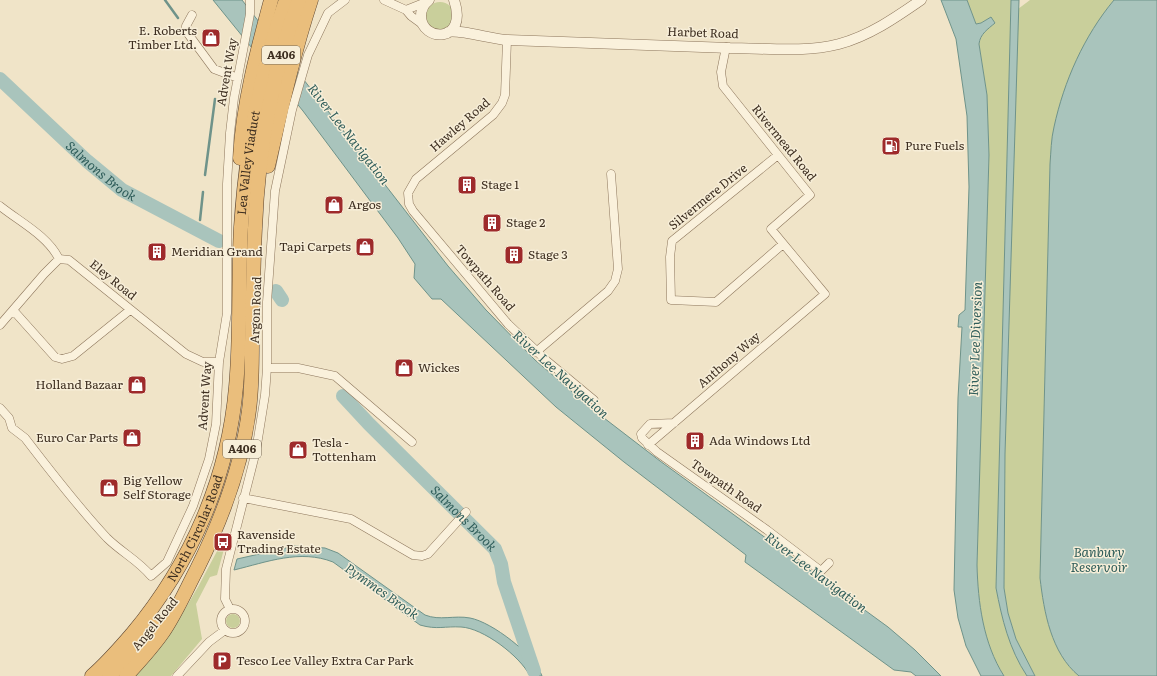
<svg xmlns="http://www.w3.org/2000/svg" width="1157" height="676" font-family="Literata,serif">
	<rect width="100%" height="100%" fill="#f0e4c8"/>
	<path fill="#c9cf9b" d="M967,0H1011L996,588C1002,619 1009,649 1027,676H1004C983,643 978,602 977,565L989,155L987,95L979,44C980,37 988,26 991,17L981,23L976,24Z
		M1030,0H1114L1106,10L1054,127L1050,164L1040,578C1044,612 1051,653 1079,676H1035L1016,639L1008,613L1004,588L1005,454L1018,9Z
		M426 16a14 14 0 1 1 28 0a14 14 0 1 1-28 0Z
		M224,538H227L217,575L210,577L196,604L202,639L171,676H132L185,609L198,587Z
		M226 621a7 7 0 1 1 14 0a7 7 0 1 1-14 0Z"/>
	<path fill="#a9c4bc" stroke="#6f938a" d="M213,0H242L448,266L486,310L535,360L591,408L660,461L888,627L915,650L941,676H916L911,672L894,670L745,562L746,555L624,462L556,407L441,299H432L414,278L415,264L398,238L303,111Z
		M941,0H967L976,24L981,23L991,17L995,23C988,29 980,34 979,44L987,95L989,155L977,565C978,602 983,643 1004,676H981L966,646L958,618L954,590L958,398L962,327H958L959,315L965,310L969,187L967,116L956,39Z
		M1011,0H1019L1005,454L1004,588L1008,613L1016,639L1035,676H1027C1009,649 1002,619 996,588Z
		M1114,0H1157V676H1079C1051,653 1044,612 1040,578L1050,164C1051,152 1051,139 1054,127C1064,81 1084,36 1114,0Z
		M295,546L325,548L338,553L425,615C440,621 454,615 470,618C492,622 535,655 542,676H530C520,656 483,628 461,627C445,626 437,630 420,625L333,562C300,549 267,562 234,570L237,559Z"/>
	<g fill="none" stroke-linecap="round" stroke-linejoin="round">
		<path stroke="#6f938a" stroke-width="2.5" d="M165,0L178,18
			M205,175L215,99
			M200,220L203,192"/>
		<g stroke="#a9c4bc" stroke-width="14">
			<path id="s1" d="M0,79L87,161L122,190L219,241"/>
			<path d="M276,291L282,300"/>
			<path id="s2" d="M343,396L369,424L495,549L501,564L504,582L534,671"/>
		</g>
		<defs>
			<path id="minor" d="M384,0L406,10L426,2
				M406,10L411,16L422,24
				M192,15L186,26V31L214,69L238,78
				M507,40L505,95L502,103L493,115L416,179L408,193L409,204L413,211L508,324L547,361L594,400
				M778,155L672,241L670,257L671,300L716,302L783,244
				M0,206C20,222 48,236 59,259L69,260L186,354L203,362H219
				M13,310L55,357L62,359L73,356L130,310
				M0,325L44,274L59,259
				M536,352L608,291L615,281L618,269L611,174
				M267,368H298L335,376L412,442
				M0,408L9,418L12,428L25,438C51,472 78,507 107,538C121,552 139,561 151,576L167,562L193,506L209,459L216,424L219,362L227,313V184L230,133L234,98L250,14V0
				M674,423L650,424L641,434L642,438L657,452L767,530L821,571L829,563
				M648,445L825,294L771,229L810,195L723,86L721,72L726,47
				M243,498L351,519L413,555L422,556L428,554L466,512
				M221 621a12 12 0 1 1 24 0a12 12 0 1 1-24 0Z
				M230,609L225,599L226,569L256,451L265,395L267,368V302L275,191L292,110L308,55L328,13L345,0
				M177,676L209,642L225,630"/>
			<path id="tertiary" d="M429,0C424,4 421,9 421,16C421,42 469,44 454,0
				M448,32C458,29 492,39 507,40C581,42 656,46 730,48C765,48 804,53 839,44C869,36 895,18 921,0"/>
			<g id="trunk">
				<path d="M240,158C243,104 257,52 271,0"/>
				<path d="M268,166C281,110 293,55 311,0"/>
				<path id="s3" d="M92,676C107,663 119,649 132,634C191,563 228,479 236,387C241,334 238,280 241,227C246,150 260,73 286,0"/>
				<path d="M109,676L139,646L159,621"/>
				<path d="M126,676C139,662 152,648 163,632C176,613 186,590 197,569C222,519 242,466 249,410C252,387 252,365 252,342C253,304 253,266 255,228C258,150 272,73 299,0"/>
			</g>
		</defs>
		<use href="#minor" stroke="#8d765c" stroke-width="9"/>
		<use href="#tertiary" stroke="#8d765c" stroke-width="11"/>
		<use href="#trunk" stroke="#5b4430" stroke-width="15"/>
		<use href="#minor" stroke="#faf1dc" stroke-width="8"/>
		<use href="#tertiary" stroke="#faf1dc" stroke-width="10"/>
		<use href="#trunk" stroke="#eabe7c" stroke-width="14"/>
	</g>
	<defs>
		<symbol id="shop-square" viewBox="-11 -11 22 22"><rect x="-9" y="-9" width="18" height="18" rx="4" fill="#9e2a2b" stroke="#f7eed8"/><path d="M-5-2.5h2.3a2.7 3.5 0 0 1 5.4 0H5L5.5 6h-11ZM-1.5-2.5h3a1.5 2.3 0 0 0-3 0Z" fill="#fff"/></symbol>
		<symbol id="fuel-square" viewBox="-11 -11 22 22"><rect x="-9" y="-9" width="18" height="18" rx="4" fill="#9e2a2b" stroke="#f7eed8"/><path d="M-5.5-6h7V0h2V4h1.3V-2.5L3-4.5l.8-.8L6-3V5H2.5V1h-1V6h-7ZM-4.2-4.7v3.2H.2V-4.7Z" fill="#fff"/></symbol>
		<symbol id="building-square" viewBox="-11 -11 22 22"><rect x="-9" y="-9" width="18" height="18" rx="4" fill="#9e2a2b" stroke="#f7eed8"/><path d="M-4-6H4V6H1V3H-1V6H-4ZM-2.5-4.3h1.7v1.8h-1.7ZM.8-4.3h1.7v1.8H.8ZM-2.5-1h1.7V.8h-1.7ZM.8-1h1.7V.8H.8Z" fill="#fff"/></symbol>
		<symbol id="bus-square" viewBox="-11 -11 22 22"><rect x="-9" y="-9" width="18" height="18" rx="4" fill="#9e2a2b" stroke="#f7eed8"/><path d="M-5-6H5V4H4V6H2V4H-2V6H-4V4H-5ZM-3.5-4V0h7V-4ZM-3.5 1.2v1.5H-2V1.2ZM2 1.2v1.5H3.5V1.2Z" fill="#fff"/></symbol>
		<symbol id="parking-square" viewBox="-11 -11 22 22"><rect x="-9" y="-9" width="18" height="18" rx="4" fill="#9e2a2b" stroke="#f7eed8"/><path d="M-3.5-5.5H1a3.5 3.5 0 0 1 0 7H-1V5.5H-3.5ZM-1-3.4V-.6H.8a1.4 1.4 0 0 0 0-2.8Z" fill="#fff"/></symbol>
	</defs>
	<g fill-rule="evenodd">
		<use href="#shop-square" x="200" y="27" width="22" height="22"/>
		<use href="#fuel-square" x="880" y="135" width="22" height="22"/>
		<use href="#building-square" x="456" y="174" width="22" height="22"/>
		<use href="#shop-square" x="323" y="194" width="22" height="22"/>
		<use href="#building-square" x="481" y="212" width="22" height="22"/>
		<use href="#shop-square" x="354" y="236" width="22" height="22"/>
		<use href="#building-square" x="146" y="241" width="22" height="22"/>
		<use href="#building-square" x="503" y="244" width="22" height="22"/>
		<use href="#shop-square" x="393" y="357" width="22" height="22"/>
		<use href="#shop-square" x="126" y="374" width="22" height="22"/>
		<use href="#shop-square" x="121" y="427" width="22" height="22"/>
		<use href="#building-square" x="684" y="430" width="22" height="22"/>
		<use href="#shop-square" x="287" y="439" width="22" height="22"/>
		<use href="#shop-square" x="98" y="477" width="22" height="22"/>
		<use href="#bus-square" x="212" y="531" width="22" height="22"/>
		<use href="#parking-square" x="211" y="650" width="22" height="22"/>
	</g>
	<g text-anchor="middle" stroke-width="3" stroke-linejoin="round" paint-order="stroke">
		<g fill="#f7eed8" stroke="#756857" stroke-width="1">
			<rect x="262" y="46" width="38" height="18" rx="3"/>
			<rect x="223" y="440" width="38" height="18" rx="3"/>
		</g>
		<g font-size="11" font-weight="bold" fill="#3d2e20">
			<text x="281" y="59">A406</text>
			<text x="242" y="453">A406</text>
		</g>
		<g font-size="12" fill="#3d2e20" stroke="#f7eed8" text-anchor="start">
			<text x="197" y="35" text-anchor="end">E. Roberts<tspan x="197" dy="14">Timber Ltd.</tspan></text>
			<text x="905" y="150">Pure Fuels</text>
			<text x="481" y="189">Stage 1</text>
			<text x="348" y="209">Argos</text>
			<text x="506" y="227">Stage 2</text>
			<text x="351" y="251" text-anchor="end">Tapi Carpets</text>
			<text x="171" y="256">Meridian Grand</text>
			<text x="528" y="259">Stage 3</text>
			<text x="418" y="372">Wickes</text>
			<text x="123" y="389" text-anchor="end">Holland Bazaar</text>
			<text x="118" y="442" text-anchor="end">Euro Car Parts</text>
			<text x="709" y="445">Ada Windows Ltd</text>
			<text x="312" y="447">Tesla -<tspan x="312" dy="14">Tottenham</tspan></text>
			<text x="123" y="485">Big Yellow<tspan x="123" dy="14">Self Storage</tspan></text>
			<text x="237" y="539">Ravenside<tspan x="237" dy="14">Trading Estate</tspan></text>
			<text x="236" y="665">Tesco Lee Valley Extra Car Park</text>
		</g>
		<g font-size="12" fill="#3d2e20" stroke="#f7eed8">
			<text transform="translate(703 33) rotate(2)" y="4">Harbet Road</text>
			<text transform="translate(227 72) rotate(-80)" y="4">Advent Way</text>
			<text transform="translate(460 125) rotate(-41)" y="4">Hawley Road</text>
			<text transform="translate(784 143) rotate(51)" y="4">Rivermead Road</text>
			<text dy="4" stroke="none"><textPath href="#s3" startOffset="555">Lea Valley Viaduct</textPath></text>
			<text transform="translate(708 197) rotate(-39)" y="4">Silvermere Drive</text>
			<text transform="translate(485 278) rotate(49)" y="4">Towpath Road</text>
			<text transform="translate(113 280) rotate(39)" y="4">Eley Road</text>
			<text transform="translate(256 310) rotate(-88)" y="4">Argon Road</text>
			<text transform="translate(729 360) rotate(-41)" y="4">Anthony Way</text>
			<text transform="translate(205 396) rotate(-86)" y="4">Advent Way</text>
			<text transform="translate(726 486) rotate(35)" y="4">Towpath Road</text>
			<text dy="4" stroke="none"><textPath href="#s3" startOffset="182">North Circular Road</textPath></text>
			<text transform="translate(155 624) rotate(-51)" y="4">Angel Road</text>
		</g>
		<g font-size="13" font-style="italic" fill="#2f5d5a" stroke="#f7eed8">
			<text transform="translate(349 134) rotate(52)" y="5">River Lee Navigation</text>
			<text dy="5" stroke="none"><textPath href="#s1" startOffset="137">Salmons Brook</textPath></text>
			<text transform="translate(975 339) rotate(-88)" y="5">River Lee Diversion</text>
			<text transform="translate(561 374) rotate(42)" y="5">River Lee Navigation</text>
			<text dy="5" stroke="none"><textPath href="#s2" startOffset="172">Salmons Brook</textPath></text>
			<text x="1099" y="557">Banbury<tspan x="1099" dy="15">Reservoir</tspan></text>
			<text transform="translate(816 572) rotate(37)" y="5">River Lee Navigation</text>
			<text transform="translate(382 591) rotate(35)" y="5">Pymmes Brook</text>
		</g>
	</g>
</svg>
